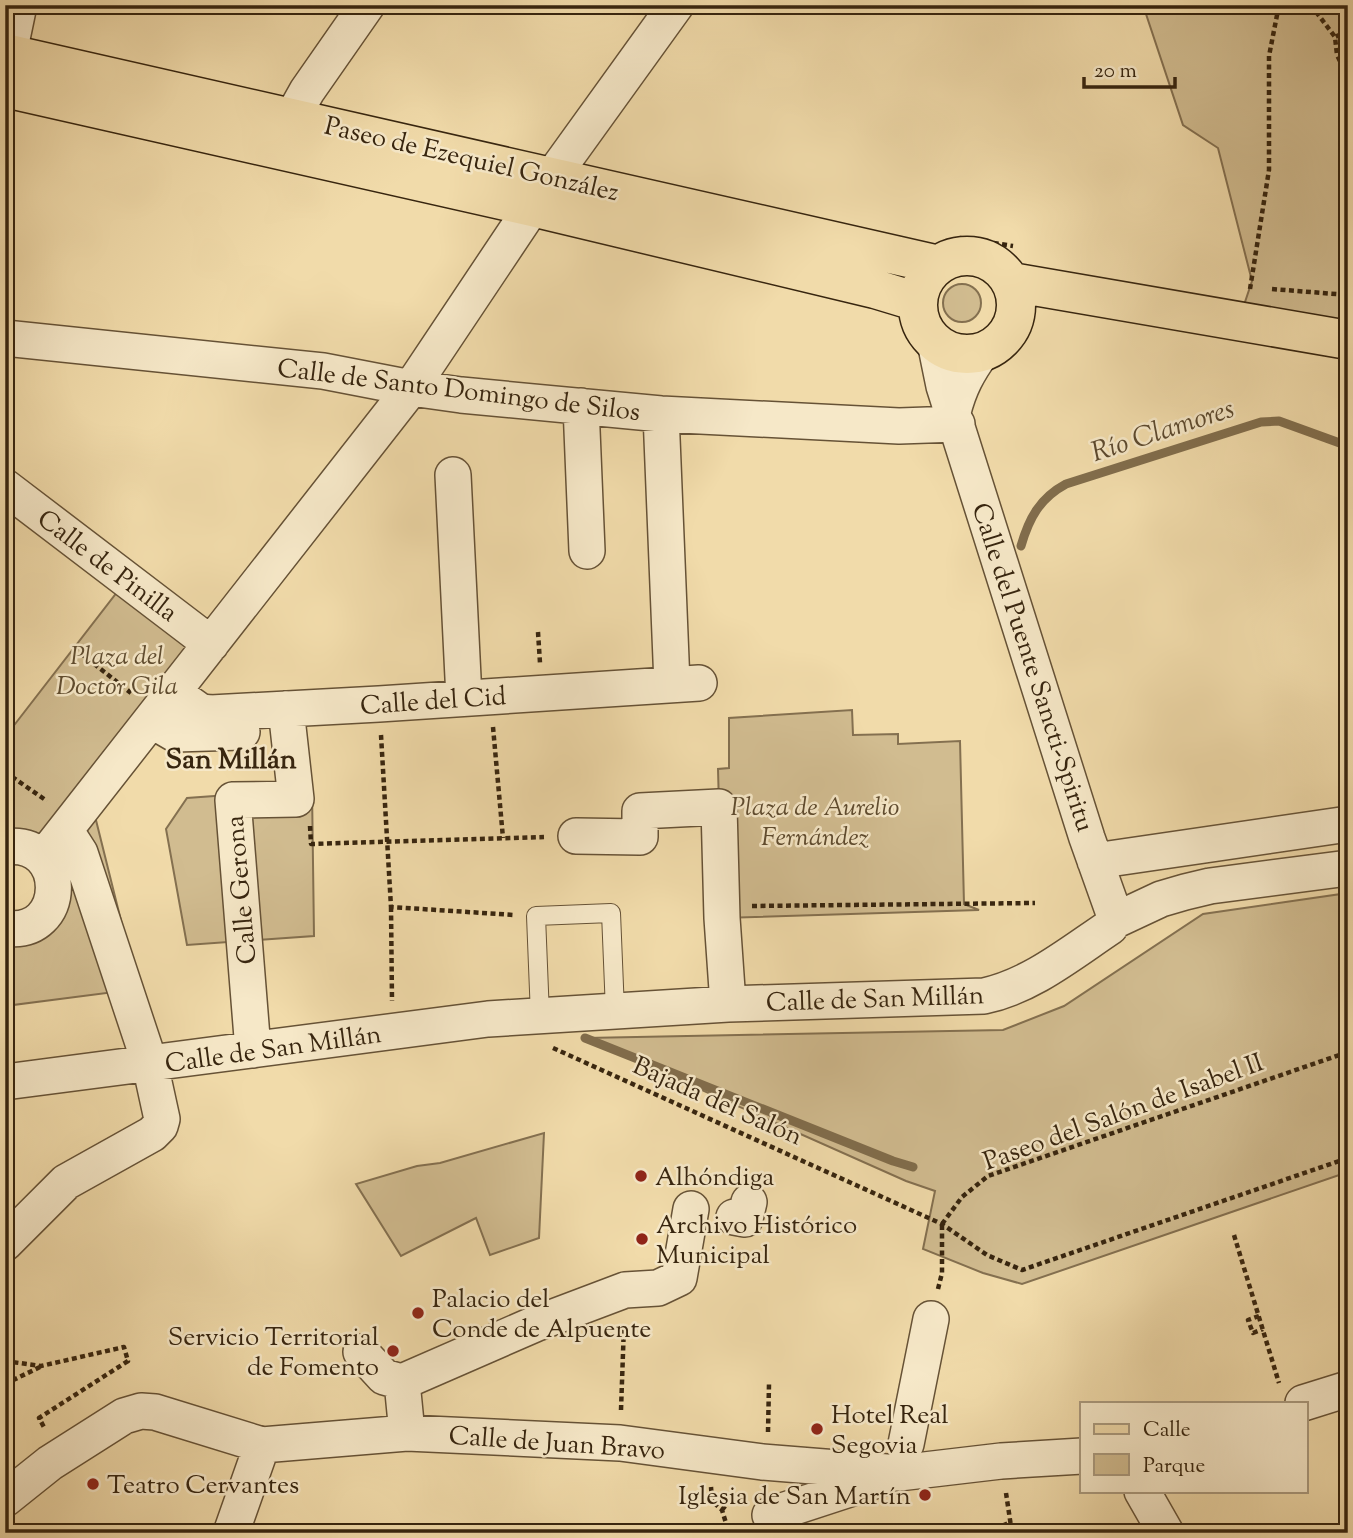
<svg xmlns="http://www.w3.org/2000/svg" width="1353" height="1538" font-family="'Sorts Mill Goudy',serif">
	<rect width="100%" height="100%" fill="#f1dbaa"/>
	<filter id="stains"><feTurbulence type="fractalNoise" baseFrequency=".00286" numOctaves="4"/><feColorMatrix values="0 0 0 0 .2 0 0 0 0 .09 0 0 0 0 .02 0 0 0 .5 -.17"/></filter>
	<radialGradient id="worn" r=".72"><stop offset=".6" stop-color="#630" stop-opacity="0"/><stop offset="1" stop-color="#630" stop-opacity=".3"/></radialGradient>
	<path fill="#d1bc90" stroke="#847050" stroke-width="2" d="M1143,5H1348V340L1238,323L1252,281L1218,148L1183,125Z
		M943 303a19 19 0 1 1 38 0a19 19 0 1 1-38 0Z
		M118,591L192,652L87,784L138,989L5,1006V939L64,897L5,837V737Z
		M852,710L853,735L898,734V744L960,741L964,904L979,910L722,918L718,769L729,768V718Z
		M312,789L314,936L187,945L166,829L187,798Z
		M1348,893V1172L1022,1284L983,1273L923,1249L935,1191L906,1181L585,1038L1003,1030L1064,1006L1203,914Z
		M544,1133L539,1238L490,1255L476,1218L401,1256L356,1184L417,1166L440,1163Z"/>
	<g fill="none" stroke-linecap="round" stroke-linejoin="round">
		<path stroke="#816d4c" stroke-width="9" d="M1021,546C1029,518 1040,498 1066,484L1261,422L1279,421L1348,446
			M585,1038L893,1161L913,1167"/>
		<defs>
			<path id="lane" d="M540,1016L536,916L611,913L615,1011"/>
			<path id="street" d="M9,53L19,5
				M293,116L307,91L367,5
				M552,177L676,5
				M5,338L323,371L411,388L461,395L661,414L899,426L957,424
				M935,342L944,386L1087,838L1113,911L1114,921
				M581,406L587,551
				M953,412C959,388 968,371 982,352
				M661,414L672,684
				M453,475L464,698
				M5,487L211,644
				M173,692L201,712L211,713L379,704L699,683
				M151,720L175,734L242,732
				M576,836L640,837V811L719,807L722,918L728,1004
				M5,847C70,838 69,938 5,928
				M43,858L411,388L532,207
				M1095,861L1348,824
				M253,1050L233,800L296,799L286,709
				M5,1082L488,1019L728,1004L984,996C1031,986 1071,953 1110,927L1114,921L1161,899L1185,892L1210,886L1348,868
				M734,1217L745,1219L749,1202
				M5,1243L66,1182L152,1134L160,1126L162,1119L150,1064L80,853L71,839L62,834
				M361,1352L384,1377L402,1382
				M1303,1403L1348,1389
				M407,1433L402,1382L535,1324L625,1290L658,1288L679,1278L691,1209
				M906,1444L931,1319
				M1142,1491L1166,1533
				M5,1499L50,1463L124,1416L141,1411L155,1412L262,1445L407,1433L620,1443L762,1462L899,1473L1001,1461L1082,1456
				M770,1515L883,1478
				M231,1533L262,1445"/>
			<path id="primary" d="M5,53L939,265
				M5,88L532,207L875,289L918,302
				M918 305a49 49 0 1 1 98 0a49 49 0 1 1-98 0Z
				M1011,282L1348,340"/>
		</defs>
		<use href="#lane" stroke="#665236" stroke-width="20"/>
		<use href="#street" stroke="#665236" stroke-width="38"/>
		<use href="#primary" stroke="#37250f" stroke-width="41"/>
		<path stroke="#37250f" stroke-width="4.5" stroke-dasharray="5 3.5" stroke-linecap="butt" d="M1311,5L1335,37
			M1348,31L1335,37L1337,55L1348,77
			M960,238L1013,246
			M1250,289L1269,170V56L1279,5
			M1272,289L1348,295
			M538,632L540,663
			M74,648L131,693
			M493,727L503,838
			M381,735L391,907L514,915
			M5,772L47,801
			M310,826L311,844L544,837
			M752,906L1035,903
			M391,907L392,1001
			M553,1048L942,1224L987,1255L1022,1270L1348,1158
			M942,1224L962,1197L988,1176L1348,1052
			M1234,1235L1279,1383
			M938,1289L942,1273V1225
			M1259,1316L1248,1320L1253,1333L1263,1329
			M5,1361L41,1366L124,1347L128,1361L39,1418L45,1429
			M5,1384L40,1367
			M621,1410L624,1325
			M768,1432L769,1384
			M711,1487L712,1501L722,1510L729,1533
			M1006,1493L1012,1533
			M722,1510L737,1491
			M987,1532L1011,1522"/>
		<use href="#lane" stroke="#f6e8c8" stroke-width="18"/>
		<use href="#street" stroke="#f6e8c8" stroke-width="35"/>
		<use href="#primary" stroke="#f1dbaa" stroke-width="38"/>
	</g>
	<g fill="#8f2418" stroke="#f6e8c8" stroke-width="2.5">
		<circle cx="641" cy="1176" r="7"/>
		<circle cx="642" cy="1239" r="7"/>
		<circle cx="418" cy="1313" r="7"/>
		<circle cx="393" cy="1351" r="7"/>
		<circle cx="817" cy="1429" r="7"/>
		<circle cx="93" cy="1484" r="7"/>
		<circle cx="925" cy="1495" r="7"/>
	</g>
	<g text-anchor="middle" stroke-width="5" stroke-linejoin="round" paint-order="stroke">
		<g font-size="26" fill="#37250f" stroke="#f6e8c8">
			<text transform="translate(472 158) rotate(13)" y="9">Paseo de Ezequiel González</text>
			<text transform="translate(459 389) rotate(7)" y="9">Calle de Santo Domingo de Silos</text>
			<text transform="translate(108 565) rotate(37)" y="9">Calle de Pinilla</text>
			<text transform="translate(1034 667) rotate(72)" y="9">Calle del Puente Sancti-Spiritu</text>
			<text transform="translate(433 700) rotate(-4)" y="9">Calle del Cid</text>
			<text transform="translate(240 890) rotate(-95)" y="9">Calle Gerona</text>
			<text transform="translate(875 998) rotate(-2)" y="9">Calle de San Millán</text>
			<text transform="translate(273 1048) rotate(-8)" y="9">Calle de San Millán</text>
			<text transform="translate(718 1100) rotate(24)" y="9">Bajada del Salón</text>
			<text transform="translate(1123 1111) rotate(-20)" y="9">Paseo del Salón de Isabel II</text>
			<text transform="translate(557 1442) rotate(4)" y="9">Calle de Juan Bravo</text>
		</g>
		<g font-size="26" font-style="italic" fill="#5e4b2f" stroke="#f6e8c8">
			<text x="117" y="664">Plaza del<tspan x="117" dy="30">Doctor Gila</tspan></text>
			<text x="815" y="815">Plaza de Aurelio<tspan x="815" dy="30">Fernández</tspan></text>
		</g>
		<g font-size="26" fill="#37250f" stroke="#f6e8c8" text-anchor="start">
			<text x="655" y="1185">Alhóndiga</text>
			<text x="656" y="1233">Archivo Histórico<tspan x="656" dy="30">Municipal</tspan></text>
			<text x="432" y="1307">Palacio del<tspan x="432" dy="30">Conde de Alpuente</tspan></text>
			<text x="379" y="1345" text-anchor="end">Servicio Territorial<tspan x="379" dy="30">de Fomento</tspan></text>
			<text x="831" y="1423">Hotel Real<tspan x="831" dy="30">Segovia</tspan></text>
			<text x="107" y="1493">Teatro Cervantes</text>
			<text x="911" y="1504" text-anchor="end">Iglesia de San Martín</text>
		</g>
		<g font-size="28" font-style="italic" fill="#5c492e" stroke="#f6e8c8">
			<text transform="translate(1162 429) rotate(-18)" y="10">Río Clamores</text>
		</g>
		<g font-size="28" font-weight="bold" fill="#37250f" stroke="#f6e8c8">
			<text x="231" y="768">San Millán</text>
		</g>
	</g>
	<rect width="1353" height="1538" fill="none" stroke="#f1dbaa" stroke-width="28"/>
	<rect x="7" y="7" width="1339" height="1524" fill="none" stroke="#37250f" stroke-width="3.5"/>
	<rect x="14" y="14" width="1325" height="1510" fill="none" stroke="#37250f" stroke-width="2"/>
	<rect x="1080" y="1402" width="228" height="91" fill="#f6e8c8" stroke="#aa9a7e" stroke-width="2"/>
	<rect x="1094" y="1424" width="35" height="10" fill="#f1dbaa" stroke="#aa9a7e" stroke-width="2"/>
	<text x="1143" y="1436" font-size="21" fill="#37250f">Calle</text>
	<rect x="1094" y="1454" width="35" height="21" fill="#d1bc90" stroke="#aa9a7e" stroke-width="2"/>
	<text x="1143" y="1472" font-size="21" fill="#37250f">Parque</text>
	<path d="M1084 77v10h91v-10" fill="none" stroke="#37250f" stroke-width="3.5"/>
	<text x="1094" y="77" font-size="21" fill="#37250f" stroke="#f6e8c8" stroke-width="5" paint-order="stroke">20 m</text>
	<rect width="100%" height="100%" filter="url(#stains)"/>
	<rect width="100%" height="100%" fill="url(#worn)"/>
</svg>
